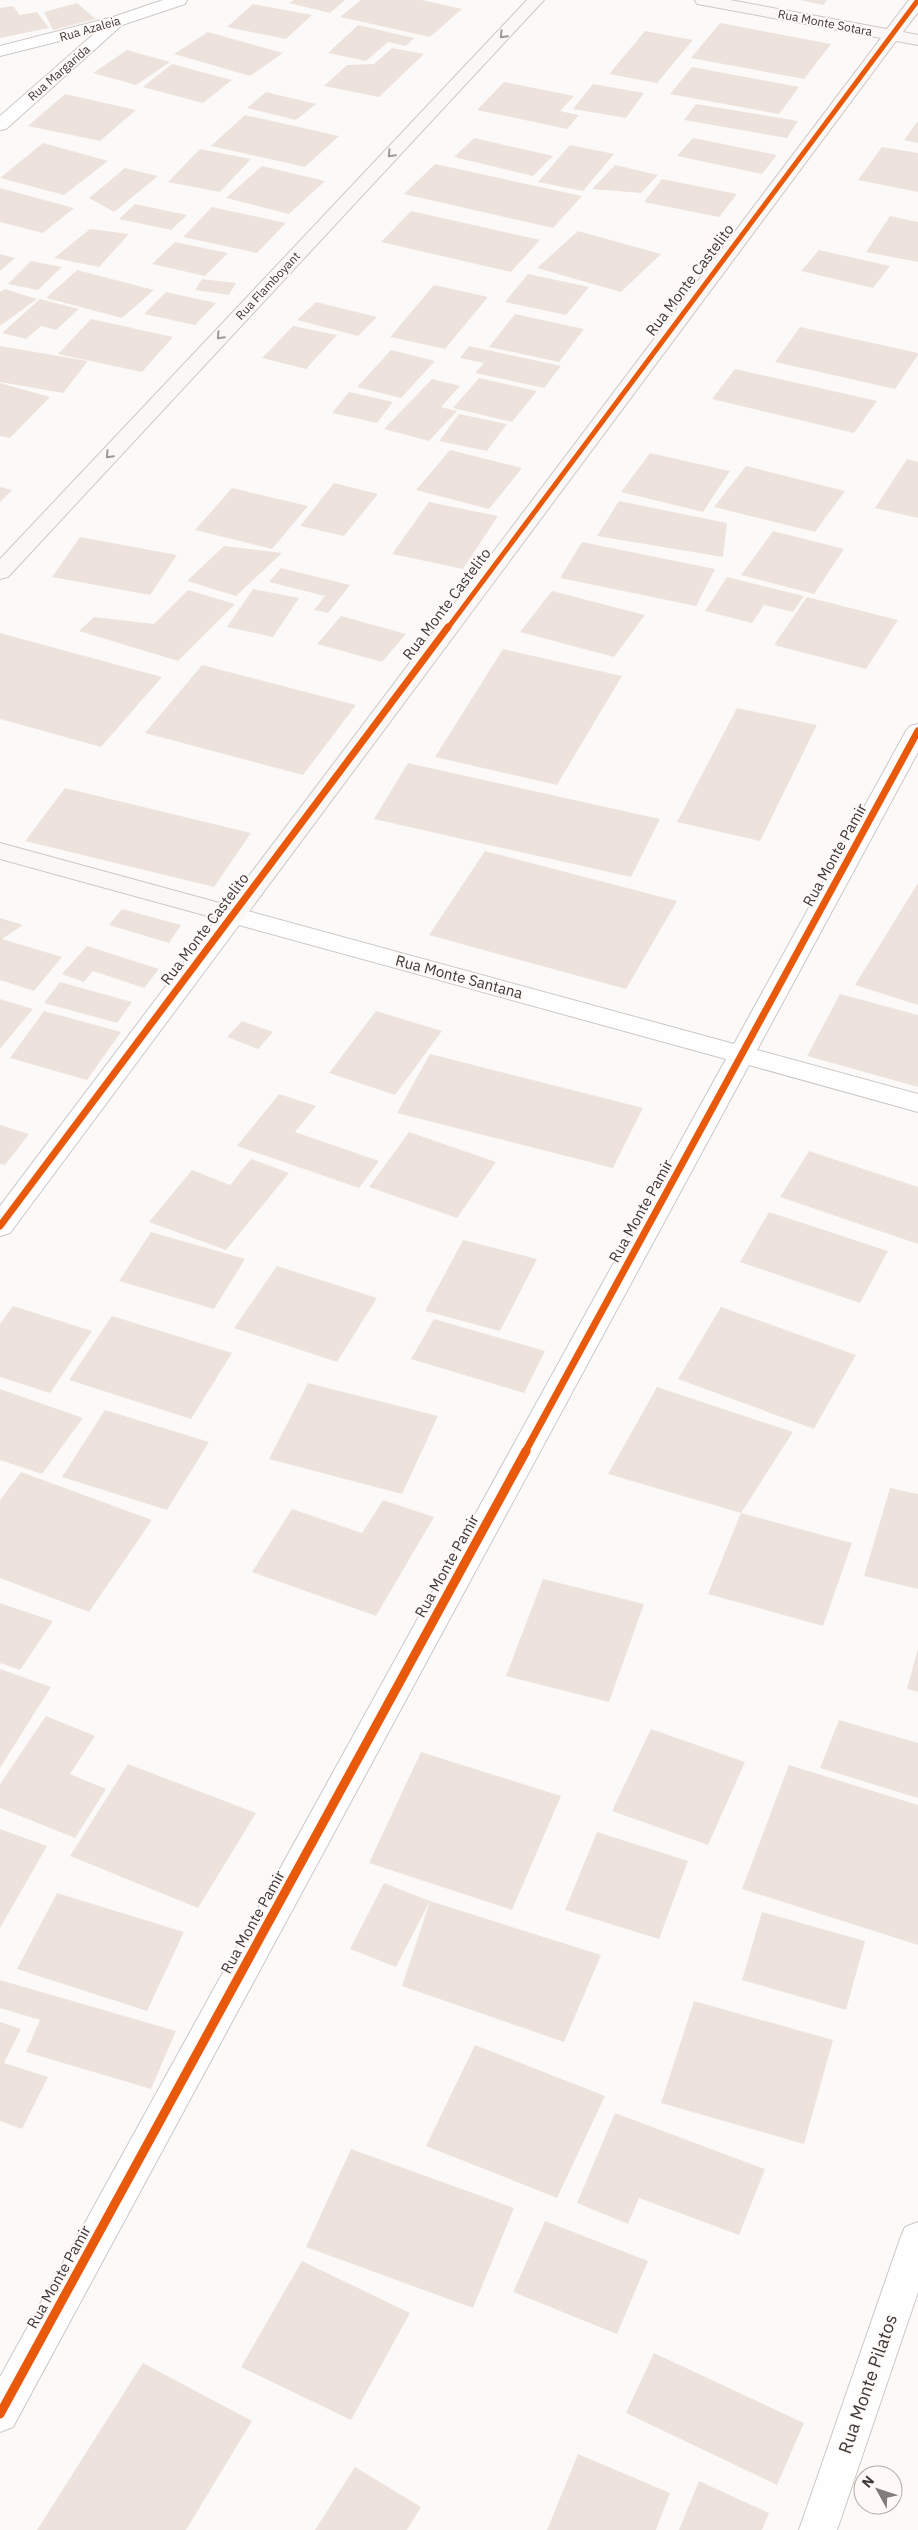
<svg xmlns="http://www.w3.org/2000/svg" width="918" height="2530" font-family="'IBM Plex Sans',sans-serif">
	<rect width="100%" height="100%" fill="#fcfaf8"/>
	<path fill="#ede3dc" d="M294,0H345L330,13L289,3Z
		M361,0H422L462,9L430,37L340,17Z
		M800,0H827L823,5Z
		M77,3L96,19L53,30L44,12Z
		M253,4L312,15L286,39L227,27Z
		M13,6L20,15L37,12L49,28L0,38V8Z
		M720,23L831,44L804,79L691,58Z
		M358,25L414,38L406,46L388,42L366,61L328,53Z
		M645,31L693,40L657,83L609,74Z
		M208,32L283,53L250,76L174,54Z
		M392,48L424,54L379,97L324,86L347,65L374,64Z
		M127,50L170,62L136,85L93,73Z
		M172,64L232,80L203,103L143,87Z
		M692,67L799,87L779,114L670,94Z
		M504,82L574,96L560,111L579,115L567,129L477,110Z
		M593,84L644,93L626,118L573,109Z
		M266,92L316,104L296,120L247,108Z
		M65,94L136,110L100,141L28,126Z
		M696,104L798,121L787,138L684,120Z
		M245,115L339,136L305,167L211,146Z
		M918,121V143L904,140Z
		M474,138L553,156L533,176L454,157Z
		M693,138L777,155L762,174L677,156Z
		M43,143L108,161L64,195L0,178Z
		M570,145L614,154L583,191L538,182Z
		M882,147L918,153V192L858,180Z
		M200,149L251,159L220,192L168,182Z
		M435,164L582,196L553,228L404,194Z
		M615,165L658,175L641,193L592,189Z
		M262,166L325,181L289,214L226,198Z
		M125,168L158,176L114,212L89,198Z
		M662,179L737,194L719,217L644,202Z
		M0,188L74,208L43,233L0,222Z
		M135,204L187,215L171,230L119,219Z
		M212,207L286,223L257,253L183,237Z
		M411,211L540,240L511,272L381,242Z
		M890,216L918,222V262L866,252Z
		M90,229L129,234L99,267L54,258Z
		M578,231L661,254L621,292L537,268Z
		M175,242L228,253L205,276L152,264Z
		M819,250L890,266L873,288L801,271Z
		M0,254L15,258L0,271Z
		M31,261L62,267L38,290L8,284Z
		M77,270L154,290L122,318L46,298Z
		M528,274L589,287L566,315L505,302Z
		M202,279L236,283L229,295L195,290Z
		M434,285L488,297L445,349L390,337Z
		M5,289L37,299L0,326V292Z
		M166,292L216,303L195,325L144,314Z
		M40,299L79,309L56,330L41,326L26,339L2,333Z
		M316,302L377,317L358,336L297,320Z
		M515,314L584,329L559,362L489,347Z
		M91,319L173,337L142,372L58,354Z
		M293,326L337,335L306,369L262,358Z
		M800,327L918,353V355L895,389L775,362Z
		M0,346L88,361L63,393L0,382Z
		M469,346L561,366L544,388L475,373L484,363L460,358Z
		M391,350L435,361L401,398L357,387Z
		M735,369L877,401L854,433L712,399Z
		M479,378L537,391L512,422L453,408Z
		M432,379L460,386L441,407L457,411L429,441L384,429Z
		M0,383L50,397L10,438L0,436Z
		M349,392L393,402L377,423L332,413Z
		M459,414L507,424L487,451L439,441Z
		M450,450L522,468L489,509L416,490Z
		M650,453L730,471L703,512L621,492Z
		M907,459L918,462V518L875,508Z
		M746,466L845,491L815,532L714,507Z
		M334,483L378,494L344,536L300,526Z
		M0,487L12,490L0,502Z
		M232,488L308,506L272,549L195,530Z
		M619,501L727,523L723,557L597,536Z
		M429,502L498,516L463,569L392,554Z
		M773,531L844,549L814,594L741,575Z
		M80,537L177,555L150,595L52,577Z
		M582,542L715,569L696,606L560,578Z
		M224,546L282,553L236,596L187,581Z
		M281,568L350,585L328,613L314,610L325,596L269,582Z
		M727,577L804,596L793,612L764,605L752,623L705,611Z
		M253,589L299,598L273,637L227,627Z
		M188,590L235,604L178,661L79,631L94,617L154,624Z
		M552,591L645,615L614,657L520,632Z
		M807,597L898,620L866,669L774,645Z
		M341,616L406,634L382,662L317,644Z
		M0,633L162,677L101,747L0,719Z
		M503,649L622,676L557,785L435,757Z
		M202,665L356,705L303,775L145,733Z
		M737,708L817,725L760,841L677,822Z
		M408,763L660,819L631,877L374,819Z
		M65,788L251,833L214,887L25,841Z
		M485,851L677,901L626,989L429,935Z
		M918,883V1005L855,985Z
		M122,909L181,925L169,943L109,925Z
		M0,918L23,925L2,939L62,957L34,991L0,980Z
		M87,946L159,969L144,988L93,971L84,982L62,974Z
		M60,982L132,1002L117,1023L44,1003Z
		M840,994L918,1015V1087L807,1056Z
		M0,999L33,1009L0,1049Z
		M44,1011L121,1032L87,1080L10,1058Z
		M376,1011L442,1031L395,1095L329,1073Z
		M242,1021L273,1032L258,1049L227,1037Z
		M430,1054L643,1108L613,1168L397,1113Z
		M279,1094L316,1106L295,1132L379,1161L359,1188L237,1146Z
		M0,1125L29,1134L5,1165L0,1164Z
		M409,1132L496,1162L457,1218L369,1187Z
		M809,1151L918,1187V1244L780,1197Z
		M251,1159L289,1173L226,1250L149,1222L192,1170L230,1185Z
		M769,1212L888,1251L860,1303L740,1262Z
		M151,1232L245,1259L214,1309L119,1281Z
		M463,1240L537,1259L500,1331L425,1311Z
		M277,1266L377,1298L337,1362L234,1328Z
		M13,1306L92,1331L50,1393L0,1377V1324Z
		M721,1307L856,1355L814,1429L678,1379Z
		M112,1316L232,1353L191,1419L69,1380Z
		M434,1319L545,1351L524,1393L411,1359Z
		M308,1383L438,1416L402,1494L269,1459Z
		M657,1387L793,1432L741,1513L608,1474Z
		M0,1389L83,1418L42,1474L0,1460Z
		M105,1410L209,1442L167,1510L62,1477Z
		M21,1472L152,1520L89,1612L0,1578V1500Z
		M890,1488L918,1494V1589L864,1576Z
		M383,1500L434,1517L376,1616L252,1572L292,1509L362,1533Z
		M741,1513L852,1543L823,1626L708,1594Z
		M543,1579L644,1604L609,1702L506,1676Z
		M0,1603L53,1621L20,1670L0,1663Z
		M918,1648V1692L907,1689Z
		M0,1669L51,1687L0,1768Z
		M46,1716L95,1736L70,1774L106,1789L75,1838L0,1808V1784Z
		M839,1720L918,1743V1798L820,1768Z
		M651,1729L745,1762L708,1845L612,1811Z
		M421,1752L561,1796L512,1910L369,1863Z
		M128,1764L256,1813L198,1908L70,1856Z
		M789,1765L918,1805V1945L742,1889Z
		M0,1829L47,1846L0,1928Z
		M597,1832L688,1861L659,1939L565,1910Z
		M384,1883L430,1901L396,1967L350,1949Z
		M57,1893L184,1932L147,2011L17,1969Z
		M430,1901L601,1955L564,2042L402,1986Z
		M762,1912L865,1941L846,2010L742,1980Z
		M0,1980L176,2031L151,2089L26,2052L40,2020L0,2008Z
		M694,2001L833,2040L804,2144L661,2103Z
		M0,2022L21,2029L4,2063L48,2077L22,2129L0,2121Z
		M475,2045L605,2096L557,2198L426,2146Z
		M615,2113L765,2169L739,2235L639,2198L628,2224L577,2203Z
		M351,2149L514,2208L473,2308L306,2247Z
		M545,2221L648,2261L617,2334L513,2292Z
		M302,2261L410,2313L351,2420L241,2367Z
		M654,2353L804,2423L777,2485L626,2413Z
		M143,2363L252,2421L186,2530H37Z
		M578,2454L670,2493L656,2530H547Z
		M355,2467L421,2507L407,2530H315Z
		M699,2481L769,2513L762,2530H679Z"/>
	<g fill="none" stroke-linecap="round" stroke-linejoin="round">
		<defs>
			<path id="street" d="M163,0H187L185,4L122,25L6,129L0,130V116L96,32L0,56V46L113,17Z
				M918,724V752L757,1050L918,1094V1112L749,1065L13,2427L0,2432V2377L726,1059L239,925L10,1233L0,1236V1206L224,909L233,907L734,1044L906,731L910,726Z
				M918,2222V2292L837,2530H799L900,2239L905,2227Z"/>
			<path id="secondary" d="M527,0H544L8,577L0,579V559Z
				M695,0H730L887,29L909,0H918V12L903,32L918,35V45L896,41L242,921L233,923L0,859V843L227,905L881,38L703,5L697,4Z"/>
		</defs>
		<use href="#street" stroke="#cbc8c6" stroke-width="2"/>
		<use href="#secondary" stroke="#cbc8c6" stroke-width="2"/>
		<use href="#street" fill="#fffefe" fill-rule="evenodd"/>
		<use href="#secondary" fill="#faf8f6" fill-rule="evenodd"/>
		<defs>
			<path id="cycleway-far2" d="M447,629L918,0"/>
			<path id="cycleway-far1" d="M0,1226L448,627
				M525,1452L918,731"/>
			<path id="cycleway" d="M0,2414L526,1451"/>
		</defs>
		<use href="#cycleway-far2" stroke="#fef9f6" stroke-width="8"/>
		<use href="#cycleway-far1" stroke="#fef9f6" stroke-width="10"/>
		<use href="#cycleway" stroke="#fef9f6" stroke-width="12"/>
		<use href="#cycleway-far2" stroke="#e8590c" stroke-width="5"/>
		<use href="#cycleway-far1" stroke="#e8590c" stroke-width="7"/>
		<use href="#cycleway" stroke="#e8590c" stroke-width="9"/>
	</g>
	<defs><path id="oneway-chevron" d="M-2-3.5L2.5 0L-2 3.5" fill="none" stroke-width="1.6" stroke-linecap="round" stroke-linejoin="round" transform="scale(1.25)"/></defs>
	<g stroke="#9c9896">
		<use href="#oneway-chevron" transform="translate(503 35) rotate(133)"/>
		<use href="#oneway-chevron" transform="translate(391 154) rotate(133)"/>
		<use href="#oneway-chevron" transform="translate(220 336) rotate(133)"/>
		<use href="#oneway-chevron" transform="translate(109 455) rotate(133)"/>
	</g>
	<g text-anchor="middle" stroke-width="4" stroke-linejoin="round" paint-order="stroke">
		<g font-size="12" fill="#3d3936" stroke="#fef9f6">
			<text transform="translate(825 23) rotate(11)" y="4">Rua Monte Sotara</text>
			<text transform="translate(90 29) rotate(-16)" y="4">Rua Azaleia</text>
			<text transform="translate(59 73) rotate(-41)" y="4">Rua Margarida</text>
			<text transform="translate(268 286) rotate(-47)" y="4">Rua Flamboyant</text>
		</g>
		<g font-size="15" fill="#3d3936" stroke="#fef9f6">
			<text transform="translate(690 280) rotate(-53)" y="5">Rua Monte Castelito</text>
			<text transform="translate(447 604) rotate(-53)" y="5">Rua Monte Castelito</text>
			<text transform="translate(835 855) rotate(-61)" y="5">Rua Monte Pamir</text>
			<text transform="translate(205 929) rotate(-53)" y="5">Rua Monte Castelito</text>
			<text transform="translate(459 977) rotate(15)" y="5">Rua Monte Santana</text>
			<text transform="translate(641 1211) rotate(-61)" y="5">Rua Monte Pamir</text>
			<text transform="translate(447 1566) rotate(-61)" y="5">Rua Monte Pamir</text>
			<text transform="translate(253 1922) rotate(-61)" y="5">Rua Monte Pamir</text>
			<text transform="translate(59 2277) rotate(-61)" y="5">Rua Monte Pamir</text>
		</g>
		<g font-size="18" fill="#3d3936" stroke="#fef9f6">
			<text transform="translate(868 2384) rotate(-71)" y="6">Rua Monte Pilatos</text>
		</g>
	</g>
	<g transform="translate(878 2490) rotate(310)"><circle r="24" fill="#fef9f6" stroke="#b1aca9"/>
	<path d="M0-4L9 19L0 12L-9 19Z" fill="#807d7a"/>
	<text y="-8" font-size="14" font-weight="bold" text-anchor="middle" fill="#3d3936">N</text>
	</g>
</svg>
